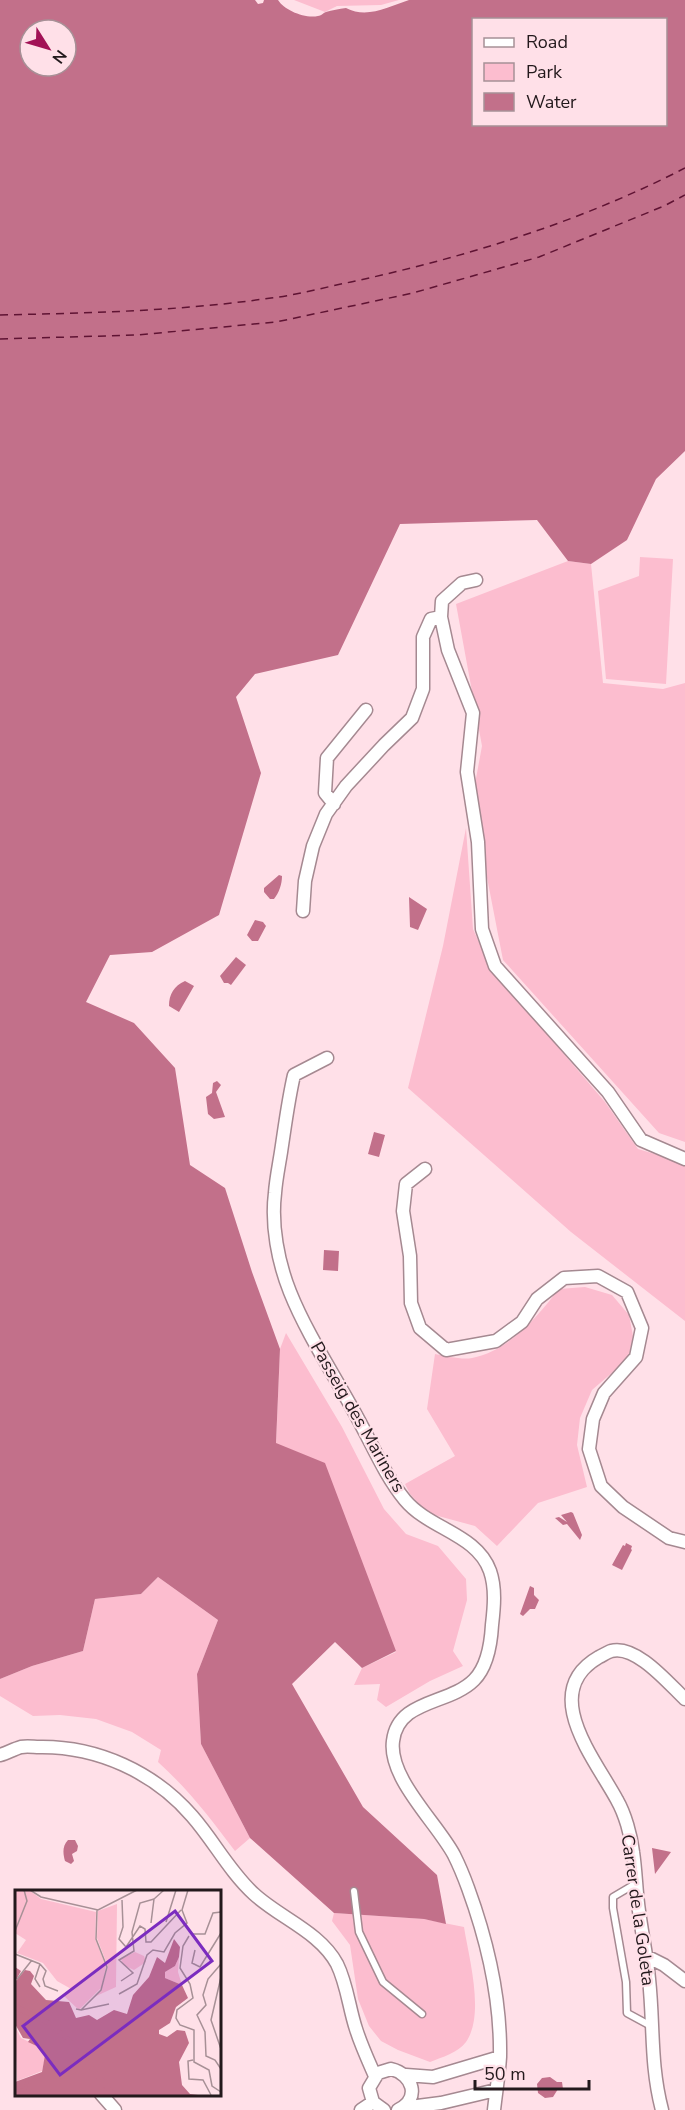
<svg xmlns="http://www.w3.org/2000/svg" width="685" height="2110" font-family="'Nunito Sans',sans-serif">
	<rect width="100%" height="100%" fill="#ffe0e8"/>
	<path fill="#fcbdcf" d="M294,0H399L381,5L337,6L325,12Z
		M640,557L673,559L666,684L606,679L598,591L639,576Z
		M568,561L591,564L603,683L663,689L685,683V1142L659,1133L503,960L472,800L482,746L456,604Z
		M466,828L473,929L491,969L605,1102L638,1149L685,1163V1321L571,1232L408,1088L443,946Z
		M585,1287L612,1295L629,1315L633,1336L628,1359L592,1390L580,1418L577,1445L587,1487L538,1503L497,1546L475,1526L427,1513L410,1494L405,1484L455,1456L427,1409L435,1354C446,1356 462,1360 472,1358C510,1350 536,1318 559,1289Z
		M286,1333L342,1427L384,1509L406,1534L438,1546L466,1579L467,1600L453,1651L463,1666L430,1681L386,1707L377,1700L380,1684L354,1685L362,1668L396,1652L276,1444L280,1349Z
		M158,1577L218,1620L197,1674L201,1744L250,1838L235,1851C211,1819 188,1789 158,1762L161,1750L132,1732L96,1719L60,1715L33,1716L0,1696V1679L32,1666L83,1651L95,1599L141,1594Z
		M334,1913L424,1919L464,1927C469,1959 485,2014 466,2042C458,2053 442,2057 430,2062L398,2050L381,2041L369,2026L358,1999L350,1945L332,1921Z"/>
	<path fill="#c2708a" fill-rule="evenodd" d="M0,0H255L258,4L263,3L264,0H278C284,10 305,19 318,16C321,16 323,13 326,12C332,10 339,9 346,8C367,19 388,7 409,0H685V451L656,479L627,540L591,564L568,561L537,520L400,524L338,655L255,674L236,697L261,773L219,915L152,952L110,955L86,1002L134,1023L175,1068L190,1165L225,1188L252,1272L280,1349L276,1443L325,1463L396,1651L362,1668L335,1642L292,1684L363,1807L437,1875L446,1924L424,1919L334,1913L250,1838L201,1744L197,1674L218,1620L158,1577L141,1594L95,1599L83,1651L32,1666L0,1679ZM474,20H666V124H474ZM30,30H66V66H30Z
		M279,875L282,876C282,884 279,893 274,899H270L264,892V888Z
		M409,897L427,909L418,930L410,927Z
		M255,920L263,922L266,926L258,941H252L247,935Z
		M236,957L246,965L231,985L228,983H224L220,976Z
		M185,981L194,986L179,1012L169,1006C169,994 174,986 185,981Z
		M217,1081L221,1085L216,1092L225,1117L214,1119L208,1114L206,1097L212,1093L213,1083Z
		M374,1132L385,1135L379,1157L368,1154Z
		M324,1250L339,1251L338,1271L323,1270Z
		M571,1512L573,1513L582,1535L580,1540L567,1524L563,1525L555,1518L559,1517L567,1522L561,1515Z
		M626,1543L632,1546L631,1549L632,1550L622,1570L612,1565L623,1545L625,1546Z
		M530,1586L534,1588V1595L539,1600L535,1609H530L523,1616L520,1614Z
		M68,1840H75L78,1846L77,1851L72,1854L74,1861L71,1864L65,1861C63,1854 62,1846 68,1840Z
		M652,1848L671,1852L655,1874Z
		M550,2077L557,2082H562L563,2089H558L553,2097L545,2098L538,2093L537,2084L542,2078Z"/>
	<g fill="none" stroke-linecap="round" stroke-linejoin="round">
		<path stroke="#5f1333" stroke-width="1.5" stroke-dasharray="8 6" stroke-linecap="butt" d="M0,315C91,313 181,311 271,298C298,295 325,287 351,282C466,257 580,222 685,168
			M0,339L137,335L276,322L413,293L539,257L664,206L685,195"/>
		<defs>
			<path id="lane" d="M635,1884L613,1897V1908L626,1982L627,2013L651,2026
				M354,1891L359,1932L383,1982L422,2014"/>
			<path id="street" d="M476,580L462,583L442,601L441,617L448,650L473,713L467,772L478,842L482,929L495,966L608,1092L641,1140L685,1159
				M334,804L325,793L327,758L366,710
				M303,911L305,881L313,846L326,814L346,786L384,745L412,718L423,689V637L431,619L441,617
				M327,1058L294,1075C288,1101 285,1126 281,1152C279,1165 276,1179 275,1193C271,1225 278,1262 290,1292C306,1332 331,1370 352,1408C370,1439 383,1473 405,1500C429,1529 477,1534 490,1571C496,1588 494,1608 492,1625C491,1643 488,1666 474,1680C449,1705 398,1699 393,1741C388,1778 437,1823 454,1855C459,1865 464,1877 468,1888C487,1940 501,2000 500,2057C499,2074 496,2092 494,2110
				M425,1169L406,1184L403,1211L410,1256L411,1303L420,1328L446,1350L496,1341L522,1322L537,1299L564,1278L598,1276L627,1292L642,1328L636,1357L604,1393L593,1419L589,1449L601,1486L623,1507L669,1538L685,1542
				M0,1755C7,1753 14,1749 21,1747C27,1746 34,1747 39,1747C97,1746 154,1772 192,1816C214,1841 229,1871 254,1894C280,1918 320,1932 337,1964C347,1984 349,2008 356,2029C361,2045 368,2060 375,2076
				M646,1956L664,1965L685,1981
				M406,2075L433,2077L500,2057
				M101,2094L115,2110
				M402,2108L441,2103L496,2090
				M361,2110L373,2102
				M384,2110L373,2102L369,2088L378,2073L391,2069C413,2074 421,2099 398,2110
				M662,2110C650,2064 654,2025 649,1979C647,1956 642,1934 639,1911C636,1891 636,1872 633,1852C631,1835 625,1814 617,1800C595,1759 538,1692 599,1657C603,1655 608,1652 611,1651C636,1644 669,1684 685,1699"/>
		</defs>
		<use href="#lane" stroke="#a58991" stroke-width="9"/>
		<use href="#street" stroke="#a58991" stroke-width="15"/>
		<use href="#lane" stroke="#fff" stroke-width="6"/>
		<use href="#street" stroke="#fff" stroke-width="12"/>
	</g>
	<g text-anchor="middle" stroke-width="4.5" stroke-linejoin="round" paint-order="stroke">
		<g font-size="18" fill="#23191c" stroke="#ffe0e8">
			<text transform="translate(358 1417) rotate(60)" y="6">Passeig des Mariners</text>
			<text transform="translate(638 1910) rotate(82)" y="6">Carrer de la Goleta</text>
		</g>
	</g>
	<g transform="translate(15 1890)">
		<rect width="206" height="206" fill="#ffe0e8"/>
		<path d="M0,0H14L26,9L81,22L80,49L91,76L87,97L64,120L49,106L58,100L42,91L28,73L2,63L11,50L0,43ZM102,14L101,97L79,107L86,101L93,77L82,48L83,21ZM120,62L129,66L131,72L119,80L108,75L106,69ZM164,67L163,82L167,95L150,88V82L160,76ZM0,136L6,148L25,157L30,168L27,181L2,191Z" fill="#fcbdcf"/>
		<path d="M159,49L165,57L164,67L160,76L150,82V88L167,95L173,108L161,117L155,133L144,140V144L152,147L162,140L170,141L174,153L164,172L167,195L175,204L183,205H0V192L27,182L30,165L26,158L13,152L15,149L8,148L0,134V77L6,81L0,92L10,80L15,81L19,86L16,94L31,110L54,112L61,128L74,125L82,130L99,120L112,124L118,105L134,87L142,67L150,73Z" fill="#c2708a"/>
		<path fill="none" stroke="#c2708a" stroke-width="3" d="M0,115L34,132L53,148L100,205M0,118L33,134L52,149L97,205M0,202L10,199L13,189"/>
		<path fill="none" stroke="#a79096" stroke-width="1.5" d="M15,0L26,7L83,20L122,0M107,10L108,37L104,49L111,57L125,36L130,39L131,52H136L166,20M151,32L161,0M136,33L139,9L149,0M0,41L12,11L9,0M176,44H190L198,23L206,22M174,46L168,56L165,78L175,94L178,108L162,120L161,128L165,135L179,140V172L194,180L197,196L206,202M180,60L177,73L185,77L206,43M0,64L25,74M25,74L31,81L28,89L30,96L43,101M206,74L193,89L188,105L191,115L182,125L190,142L191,166L200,170L206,179M206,87L196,130L206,159M2,89L17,70M106,91L118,83L104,70L119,61L117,42L125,13L139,9M25,97L20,89L25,74M104,104L122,94L132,65L138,60L149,62L160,43L172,33L167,20L173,0M61,119L66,120L86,100L92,77L81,49L82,20M66,120L94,114M178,170L173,171L174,189L188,190L196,205"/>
		<path fill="#7b2cbf" fill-opacity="0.15" stroke="#7b2cbf" stroke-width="3" d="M160,21L197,71L45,185L8,136Z"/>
		<rect width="206" height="206" fill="none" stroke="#23191c" stroke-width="3"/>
	</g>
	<rect x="472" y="18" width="195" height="108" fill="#ffe0e8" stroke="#a79096" stroke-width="1.5"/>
	<rect x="484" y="38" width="30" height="9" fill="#ffffff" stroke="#a79096" stroke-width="1.5"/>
	<text x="526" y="48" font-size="18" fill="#23191c">Road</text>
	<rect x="484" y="63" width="30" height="18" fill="#fcbdcf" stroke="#a79096" stroke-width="1.5"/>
	<text x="526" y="78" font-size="18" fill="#23191c">Park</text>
	<rect x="484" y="93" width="30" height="18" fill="#c2708a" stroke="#a79096" stroke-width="1.5"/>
	<text x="526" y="108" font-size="18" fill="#23191c">Water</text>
	<g transform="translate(48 48) rotate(127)"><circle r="28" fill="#ffe0e8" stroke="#a79096" stroke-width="1.5"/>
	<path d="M0-4.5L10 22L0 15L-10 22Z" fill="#a21256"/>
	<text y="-9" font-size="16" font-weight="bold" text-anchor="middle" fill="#23191c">N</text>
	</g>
	<path d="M475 2080v9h114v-9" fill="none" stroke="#23191c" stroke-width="3"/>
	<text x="484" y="2080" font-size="18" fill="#23191c" stroke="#ffe0e8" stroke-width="4.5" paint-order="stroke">50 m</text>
</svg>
